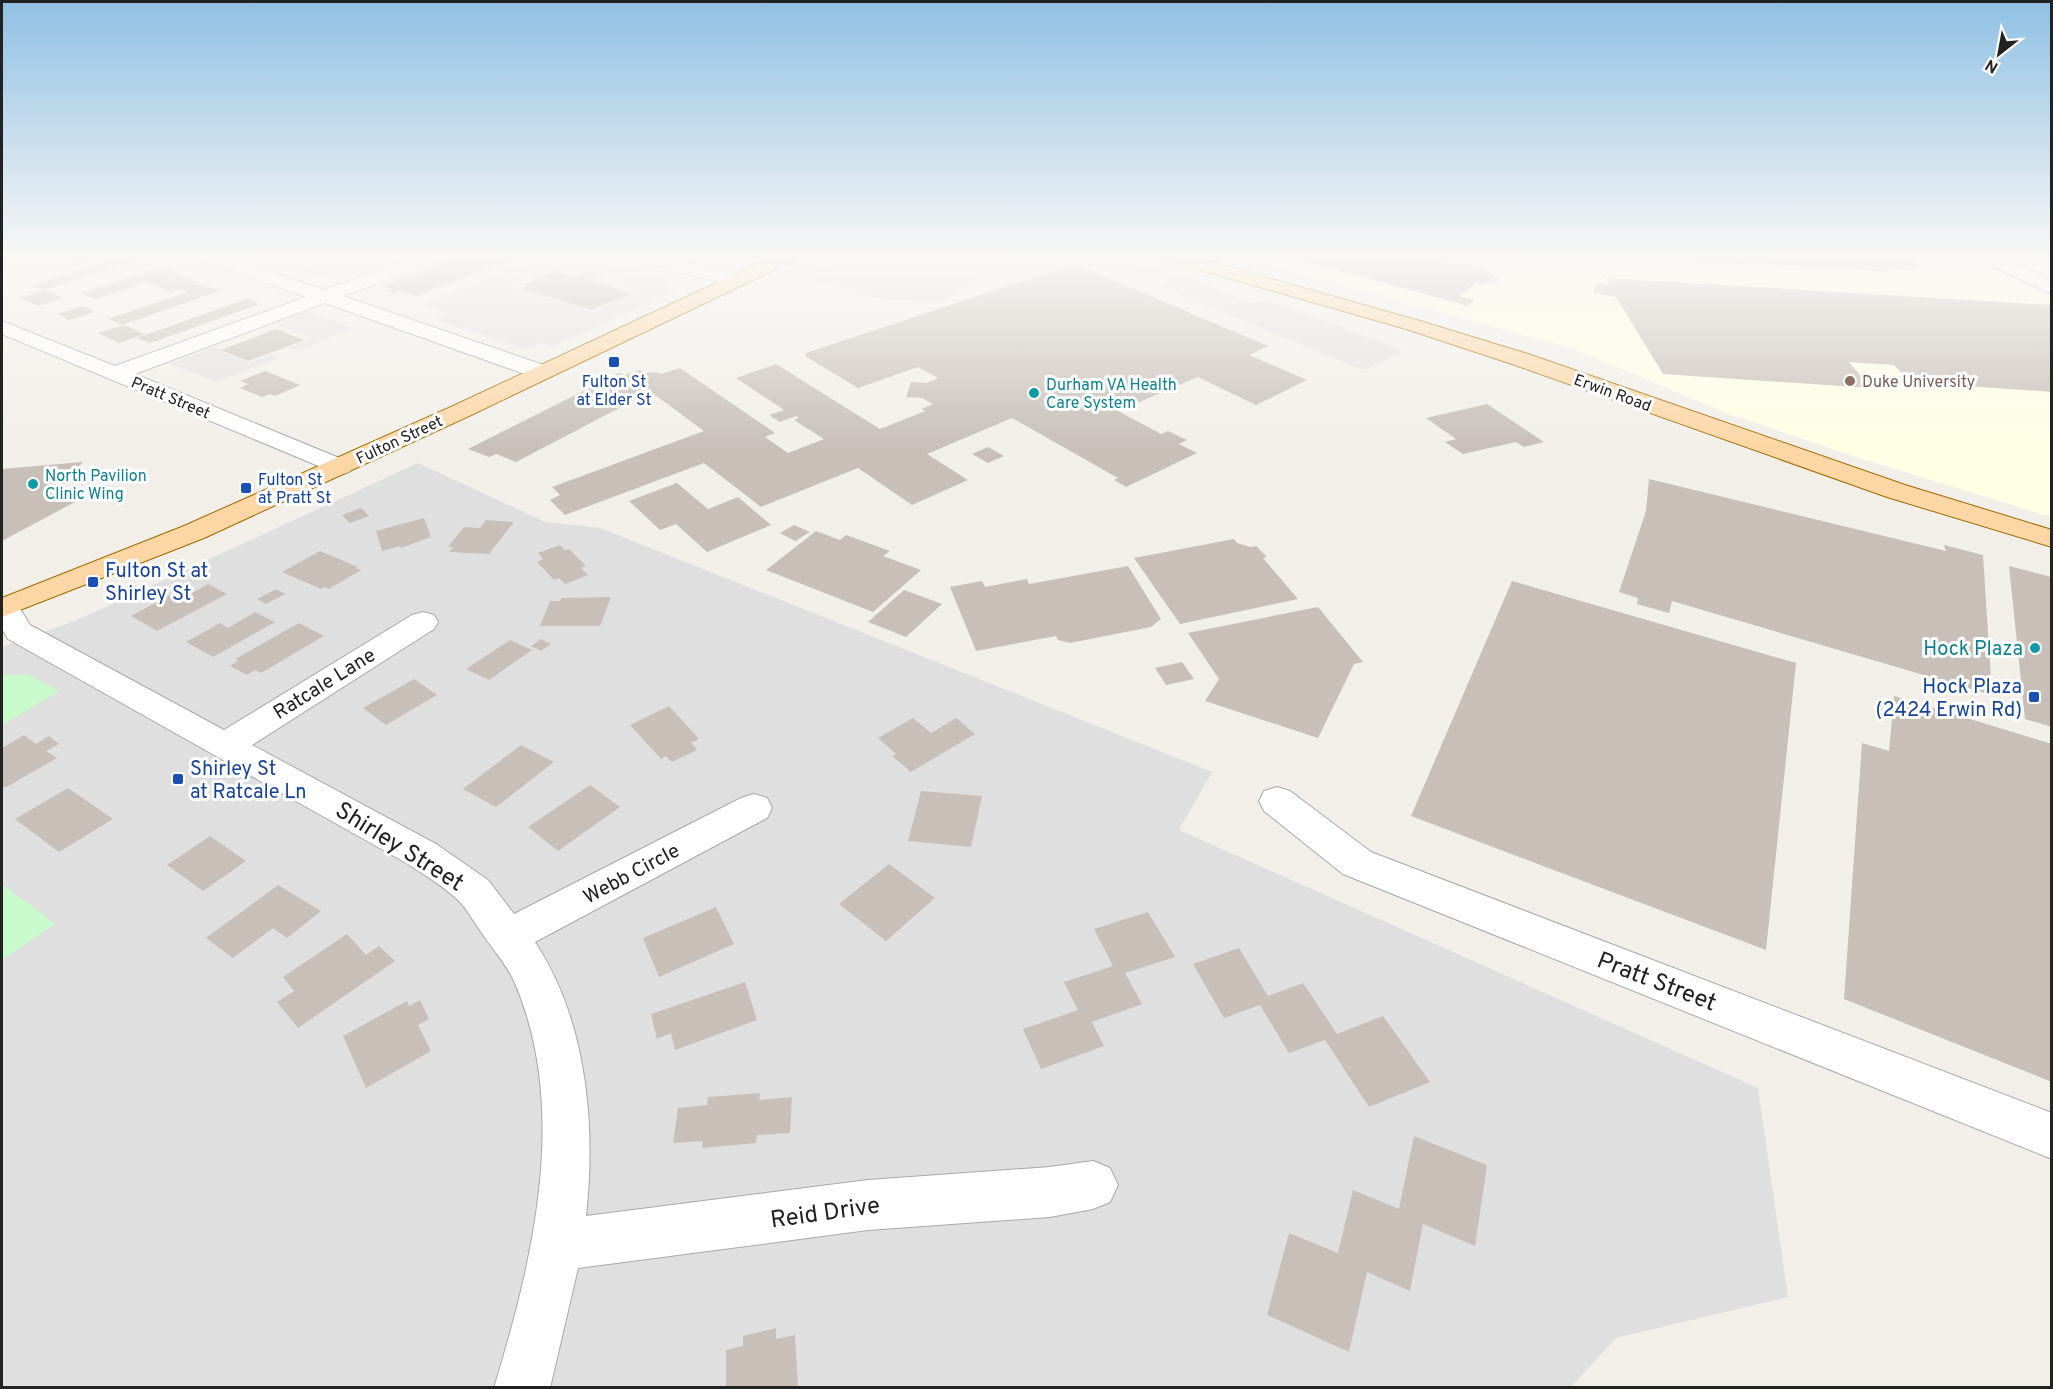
<svg xmlns="http://www.w3.org/2000/svg" width="2053" height="1389" font-family="Overpass,sans-serif">
	<rect width="100%" height="100%" fill="#f2efe9"/>
	<path fill="#e0dfdf" d="M418,463L545,522L600,528L1212,772L1179,830L1758,1088L1788,1297L1616,1338L1570,1388H2V647L75,621Z"/>
	<path fill="#ffffe5" d="M1236,256H1967L2051,297V517L1850,455L1727,413L1571,348Z
		M1999,256H2051V281L2011,261Z"/>
	<path fill="#c8facc" d="M2,675H29L59,691L2,725Z
		M2,884L55,924L2,960Z"/>
	<path fill="#e2e2e2" fill-rule="evenodd" d="M285,256H401L348,274L339,271L321,277L300,269L312,265L307,262L285,270L273,265L277,264L269,261Z
		M545,256H585L675,282L666,286L678,290L552,347L541,343L526,350L436,319L447,313L421,305ZM570,261L621,277L609,283L636,291L592,312L513,288L512,285Z
		M846,256H1020L941,301L886,300L803,277Z
		M1055,256H1097L1129,262L1204,284L1252,303L1269,300L1404,351L1363,370L1161,287L1171,281L1115,266Z
		M307,312L354,328L298,351L289,347L311,338L275,324Z
		M213,347L249,363L269,355L278,358L217,382L170,364Z"/>
	<path fill="#c7bfb8" d="M59,256H127L141,259L43,290L31,285L113,260L104,257L80,264Z
		M464,256H504L513,259L416,296L400,291L394,294L386,291L392,289L383,286Z
		M1286,256H1425L1461,265L1464,263L1474,266L1493,274L1500,280L1481,285L1476,283L1459,296L1475,300L1468,306Z
		M1650,256H1909L1919,265L1916,271L1886,269L1889,272L1743,262L1745,264L1651,259Z
		M1075,264L1268,346L1249,355L1307,380L1256,405L1198,377L1118,411L1161,434L1168,431L1187,440L1179,444L1197,453L1126,487L1114,480L1118,478L1012,418L927,454L968,480L912,505L858,468L761,507L704,463L565,515L550,500L560,495L552,487L704,431L647,389L641,392L646,394L516,462L496,454L489,457L468,449L619,373L624,375L640,370L645,373L657,372L660,374L680,368L775,433L765,437L788,453L824,439L794,420L799,418L796,416L780,422L769,415L784,410L736,378L776,364L880,429L925,411L921,409L933,404L922,398L906,397L911,382L927,383L938,378L918,367L858,388L805,356L806,353Z
		M165,266L173,269L168,270L199,282L194,284L222,290L122,325L108,319L188,292L180,289L171,292L147,282L95,299L80,293Z
		M554,270L577,276L589,271L606,276L593,281L632,293L591,310L522,289L527,286L523,285L533,281L530,280Z
		M1605,278L2052,305V392L1910,382L1894,365L1849,362L1871,388L1663,374L1616,297L1593,293L1597,283L1609,285Z
		M45,290L63,298L38,306L20,298Z
		M247,299L260,304L150,343L137,338Z
		M83,306L95,312L69,320L57,314Z
		M124,325L145,334L119,343L98,333Z
		M276,329L304,340L248,361L221,350Z
		M265,371L300,385L275,396L270,394L262,397L240,388L248,384L240,381Z
		M1487,404L1544,442L1524,447L1516,442L1463,454L1445,442L1456,439L1426,418Z
		M988,447L1004,456L988,463L972,454Z
		M83,462L51,498L88,495L2,541V469Z
		M1649,479L1946,551L1944,545L1983,555L1992,695L1672,601L1669,613L1637,604L1638,598L1619,592L1646,511Z
		M677,483L708,509L738,497L771,525L707,552L676,524L660,530L629,501Z
		M361,508L369,516L350,523L342,515Z
		M424,518L431,537L401,548L400,546L382,551L376,531Z
		M486,520L514,522L489,554L449,552L453,547H448L464,527L480,528Z
		M794,525L810,532L795,541L780,533Z
		M816,531L840,540L846,535L890,551L883,556L921,570L873,612L766,570Z
		M1234,539L1237,543L1250,547L1256,546L1267,557L1263,558L1298,599L1180,624L1134,558Z
		M560,545L565,550L569,549L586,566L581,568L588,575L565,584L559,578L554,580L537,562L543,559L538,553Z
		M320,551L358,567L356,568L361,570L329,589L324,587L321,589L282,572Z
		M1128,566L1161,619L1151,627L1070,643L1058,640L1056,636L976,651L950,587L982,581L985,587L1027,579L1029,584Z
		M2009,566L2052,577V727L2025,719Z
		M1512,581L1796,663L1766,950L1411,816Z
		M208,584L227,594L157,631L131,616L185,587L194,592Z
		M276,589L285,594L266,604L257,599Z
		M904,590L942,604L906,637L868,622Z
		M611,597L600,626H540L550,601H560L561,598Z
		M1318,607L1363,662L1354,664L1318,738L1205,701L1219,679L1188,633Z
		M255,612L275,622L213,657L186,642L220,623L228,628Z
		M299,623L324,636L261,673L255,670L247,675L230,666L239,660L235,659Z
		M541,639L551,644L541,651L531,646Z
		M510,640L532,650L489,680L466,669Z
		M1182,662L1194,679L1166,685L1155,668Z
		M414,679L437,695L386,725L363,708Z
		M1894,696L2052,744V1082L1844,999L1862,743L1889,751Z
		M669,706L699,739L691,743L697,750L672,762L666,756L661,759L630,725Z
		M913,718L931,733L956,718L975,734L911,772L892,756L896,754L878,738Z
		M24,735L36,744L49,736L59,744L46,751L57,758L5,788L2,786V748Z
		M521,745L554,762L496,807L463,789Z
		M590,785L620,807L558,851L528,827Z
		M68,788L113,819L59,852L15,819Z
		M921,791L982,796L971,847L908,841Z
		M210,836L246,861L203,891L167,865Z
		M889,864L935,898L886,941L839,904Z
		M278,885L321,911L287,938L273,928L233,958L206,938Z
		M716,907L734,944L659,977L643,938Z
		M1148,912L1175,957L1125,973L1142,1004L1092,1022L1104,1046L1041,1069L1023,1029L1078,1010L1064,982L1113,966L1094,929Z
		M347,934L366,955L379,946L395,961L298,1028L277,1002L294,991L283,977Z
		M1239,948L1268,996L1303,983L1337,1034L1383,1016L1430,1082L1369,1107L1325,1040L1289,1053L1260,1005L1224,1018L1193,964Z
		M745,982L757,1020L675,1050L671,1033L657,1039L651,1014Z
		M420,1000L429,1019L418,1025L431,1051L366,1088L343,1036L407,1001L409,1006Z
		M760,1093L759,1100L792,1097L790,1133L757,1135L756,1143L702,1148L703,1141L673,1143L678,1108L707,1105L708,1097Z
		M1414,1136L1487,1165L1475,1246L1423,1224L1410,1291L1367,1272L1349,1352L1267,1315L1289,1233L1338,1253L1353,1190L1399,1209Z
		M776,1328V1339L795,1335L798,1388H726V1350L743,1346V1336Z"/>
	<g fill="none" stroke-linecap="round" stroke-linejoin="round">
		<defs>
			<path id="minor" d="M199,256H225L324,290L419,256H444L442,260L343,296L549,367L552,372L549,377L541,379L533,377L325,303L135,374L349,462L353,467L349,472L340,475L2,334V321L115,366L306,297L201,260Z
				M632,256H661L741,276L744,280L741,284L734,286L634,260Z
				M1977,256H2000L2052,280V294L1979,260Z
				M2,598L15,600L30,625L224,730L412,615L423,612L434,615L438,622L434,629L252,745L436,844L488,880L514,914L741,798L754,794L767,798L772,808L767,818L535,942C587,1021 596,1125 586,1216L868,1180L1050,1167L1093,1161L1110,1168L1118,1185L1110,1202L1093,1209L1050,1217L868,1230L578,1268L550,1388H494C533,1260 570,1110 514,981C506,964 492,948 481,932C474,922 468,911 460,902C445,887 426,876 408,864L8,639L2,629Z
				M1277,787L1290,791L1371,852L2052,1113V1159L1343,874L1264,811L1259,801L1264,791Z"/>
			<path id="major" d="M774,256H797L795,260L469,416L204,538L2,617V598L184,526L453,406Z
				M1163,256H1191L1420,321L1528,354L1905,485L2052,530V547L1887,497L1512,364L1406,329L1165,260Z"/>
		</defs>
		<use href="#minor" stroke="#a9a9a9" stroke-width="2"/>
		<use href="#major" stroke="#a06b00" stroke-width="2"/>
		<use href="#minor" fill="#fff" fill-rule="evenodd"/>
		<use href="#major" fill="#fcd6a4" fill-rule="evenodd"/>
	</g>
	<linearGradient id="sky" x2="0" y2="1"><stop stop-color="#8fc0e4"/><stop offset="0.57" stop-color="#f9f8f5"/><stop offset="1" stop-color="#f9f8f5" stop-opacity="0"/></linearGradient>
	<rect width="2053" height="450" fill="url(#sky)"/>
	<g fill="#1a4fb4" stroke="#fff" stroke-width="2">
		<rect x="608" y="356" width="12" height="12" rx="3"/>
		<rect x="240" y="482" width="12" height="12" rx="3"/>
		<rect x="87" y="576" width="12" height="12" rx="3"/>
		<rect x="2028" y="691" width="12" height="12" rx="3"/>
		<rect x="172" y="773" width="12" height="12" rx="3"/>
	</g>
	<circle fill="#8d6e63" stroke="#fff" stroke-width="2" cx="1850" cy="381" r="6"/>
	<g fill="#0f9aa8" stroke="#fff" stroke-width="2">
		<circle cx="1034" cy="393" r="6"/>
		<circle cx="33" cy="484" r="6"/>
		<circle cx="2035" cy="648" r="6"/>
	</g>
	<g text-anchor="middle" stroke-width="6" stroke-linejoin="round" paint-order="stroke">
		<g font-size="16" fill="#164399" stroke="#fff">
			<text x="614" y="387">Fulton St<tspan x="614" dy="18">at Elder St</tspan></text>
			<text x="258" y="485" text-anchor="start">Fulton St<tspan x="258" dy="18">at Pratt St</tspan></text>
		</g>
		<g font-size="16" fill="#785e54" stroke="#fff" text-anchor="start">
			<text x="1862" y="387">Duke University</text>
		</g>
		<g font-size="16" fill="#0d838f" stroke="#fff" text-anchor="start">
			<text x="1046" y="390">Durham VA Health<tspan x="1046" dy="18">Care System</tspan></text>
			<text x="45" y="481">North Pavilion<tspan x="45" dy="18">Clinic Wing</tspan></text>
		</g>
		<g font-size="16" fill="#222" stroke="#fff">
			<text transform="translate(1613 392) rotate(20)" y="6">Erwin Road</text>
			<text transform="translate(171 397) rotate(23)" y="6">Pratt Street</text>
			<text transform="translate(399 439) rotate(-25)" y="6">Fulton Street</text>
		</g>
		<g font-size="20" fill="#164399" stroke="#fff" text-anchor="start">
			<text x="105" y="577">Fulton St at<tspan x="105" dy="23">Shirley St</tspan></text>
			<text x="2022" y="693" text-anchor="end">Hock Plaza<tspan x="2022" dy="23">(2424 Erwin Rd)</tspan></text>
			<text x="190" y="775">Shirley St<tspan x="190" dy="23">at Ratcale Ln</tspan></text>
		</g>
		<g font-size="20" fill="#0d838f" stroke="#fff" text-anchor="end">
			<text x="2023" y="655">Hock Plaza</text>
		</g>
		<g font-size="20" fill="#222" stroke="#fff">
			<text transform="translate(324 683) rotate(-32)" y="7">Ratcale Lane</text>
			<text transform="translate(631 873) rotate(-28)" y="7">Webb Circle</text>
		</g>
		<g font-size="24" fill="#222" stroke="#fff">
			<text transform="translate(400 846) rotate(32)" y="8">Shirley Street</text>
			<text transform="translate(1657 981) rotate(21)" y="8">Pratt Street</text>
			<text transform="translate(825 1212) rotate(-8)" y="8">Reid Drive</text>
		</g>
	</g>
	<rect width="2053" height="1389" fill="none" stroke="#222222" stroke-width="6"/>
	<g transform="translate(1999 54) rotate(211)" stroke="#ffffff" stroke-width="4.5" paint-order="stroke">
	<path d="M0-4.5L10 22L0 15L-10 22Z" fill="#222222"/>
	<text y="-9" font-size="16" font-weight="bold" text-anchor="middle" fill="#222222">N</text>
	</g>
</svg>
